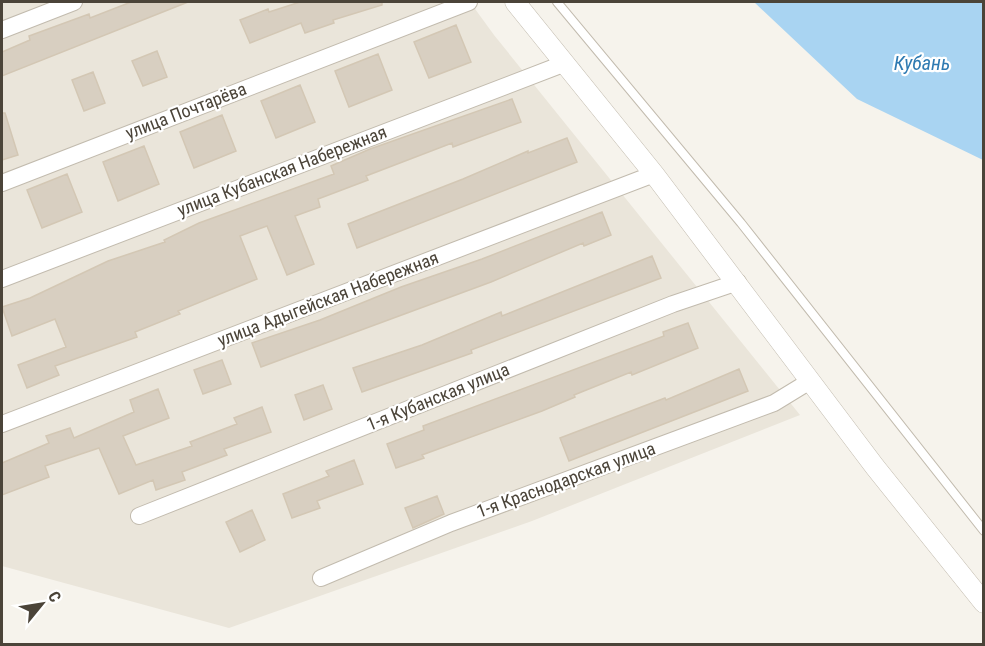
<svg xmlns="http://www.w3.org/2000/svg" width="985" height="646" font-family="'Roboto Condensed',sans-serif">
	<rect width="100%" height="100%" fill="#f6f3ec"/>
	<path fill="#eae5da" d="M2,2H470L494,35L800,415L532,521L229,628L2,566Z"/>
	<path fill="#a9d4f2" d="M754,2H983V160L857,99Z"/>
	<path fill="#d8cfc1" stroke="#d3c7b4" stroke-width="1.5" d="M131,2H188L2,76V52L30,40L29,36L89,14L90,18Z
		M300,2H382V5L333,20L334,23L305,33L301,23L250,43L240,20L268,9L269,12Z
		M456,25L471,62L429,78L414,42Z
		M157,51L167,77L143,86L132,61Z
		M378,54L392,90L349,107L335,71Z
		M93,72L105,103L84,111L72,80Z
		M300,85L315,122L276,138L261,101Z
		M512,99L521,122L453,147L452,143L366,176L368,180L318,199L320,207L295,216L314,264L287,275L267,226L240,236L257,279L178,311L180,314L135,332L137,337L55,366L59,375L27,388L18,365L66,347L55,319L12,336L2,307L30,298L108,261L165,242L164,240L199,223L334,174L331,166L370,149Z
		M2,113H5L18,155L2,160Z
		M222,115L236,151L194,168L180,132Z
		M567,138L577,162L357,248L348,224L463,179L528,151V153Z
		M144,146L159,184L118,201L103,162Z
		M67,174L82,212L42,228L27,190Z
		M602,212L611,235L584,246L583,243L491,282L261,367L252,343L320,320L401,287L482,259Z
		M652,256L661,278L471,350L472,353L362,392L353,368L422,345L501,312L502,316Z
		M688,323L698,348L632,375L631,372L574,395L575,397L542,411L422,455L424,458L396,468L387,444L424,430L423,426L664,336L663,332Z
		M222,360L231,384L203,394L194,370Z
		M739,369L748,391L569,461L560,438L665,398L666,400Z
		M323,385L332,409L304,420L295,395Z
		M158,389L169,418L123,436L136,465L192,446L190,442L237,424L234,418L262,407L271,432L224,449L227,455L182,472L185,480L156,490L153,480L119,494L99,448L45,466L49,477L2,495V463L49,443L46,436L70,428L74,438L134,412L130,400Z
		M354,460L363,484L317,501L320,508L292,518L283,494L329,476L326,471Z
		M437,496L444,514L413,528L405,508Z
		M252,510L265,540L240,552L226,522Z"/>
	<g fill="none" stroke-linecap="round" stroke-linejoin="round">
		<defs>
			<path id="service" d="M557,2L741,223L984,531"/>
			<path id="minor" d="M2,30L74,2
				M2,183L469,2
				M2,279L563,64
				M2,424L654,174
				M139,516L673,304L738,282
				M321,578L451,523L774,403L810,381"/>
			<path id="tertiary" d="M515,2L654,174L875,467L984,603"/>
		</defs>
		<use href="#service" stroke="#c2bbae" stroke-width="10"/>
		<use href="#minor" stroke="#c2bbae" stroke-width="18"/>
		<use href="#tertiary" stroke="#c2bbae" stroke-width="21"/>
		<use href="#service" stroke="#fff" stroke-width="8"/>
		<use href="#minor" stroke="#fff" stroke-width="16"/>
		<use href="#tertiary" stroke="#fff" stroke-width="20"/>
	</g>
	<g text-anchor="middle" stroke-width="4.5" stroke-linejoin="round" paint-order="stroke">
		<g font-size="18" fill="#4b4439" stroke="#fff">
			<text transform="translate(186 111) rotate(-21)" y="6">улица Почтарёва</text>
			<text transform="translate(282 171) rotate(-21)" y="6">улица Кубанская Набережная</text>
			<text transform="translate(328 299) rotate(-21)" y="6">улица Адыгейская Набережная</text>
			<text transform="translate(438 397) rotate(-22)" y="6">1-я Кубанская улица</text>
			<text transform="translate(566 480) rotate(-20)" y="6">1-я Краснодарская улица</text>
		</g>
		<g font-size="20" font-style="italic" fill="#2e7ab2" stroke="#fff">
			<text x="922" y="70">Кубань</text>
		</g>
	</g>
	<rect width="985" height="646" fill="none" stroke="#4b4439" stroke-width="6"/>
	<g transform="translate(42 604) rotate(60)" stroke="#ffffff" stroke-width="4.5" paint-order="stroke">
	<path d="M0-4.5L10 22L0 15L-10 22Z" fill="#4b4439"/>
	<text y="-9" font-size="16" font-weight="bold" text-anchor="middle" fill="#4b4439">С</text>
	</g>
</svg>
